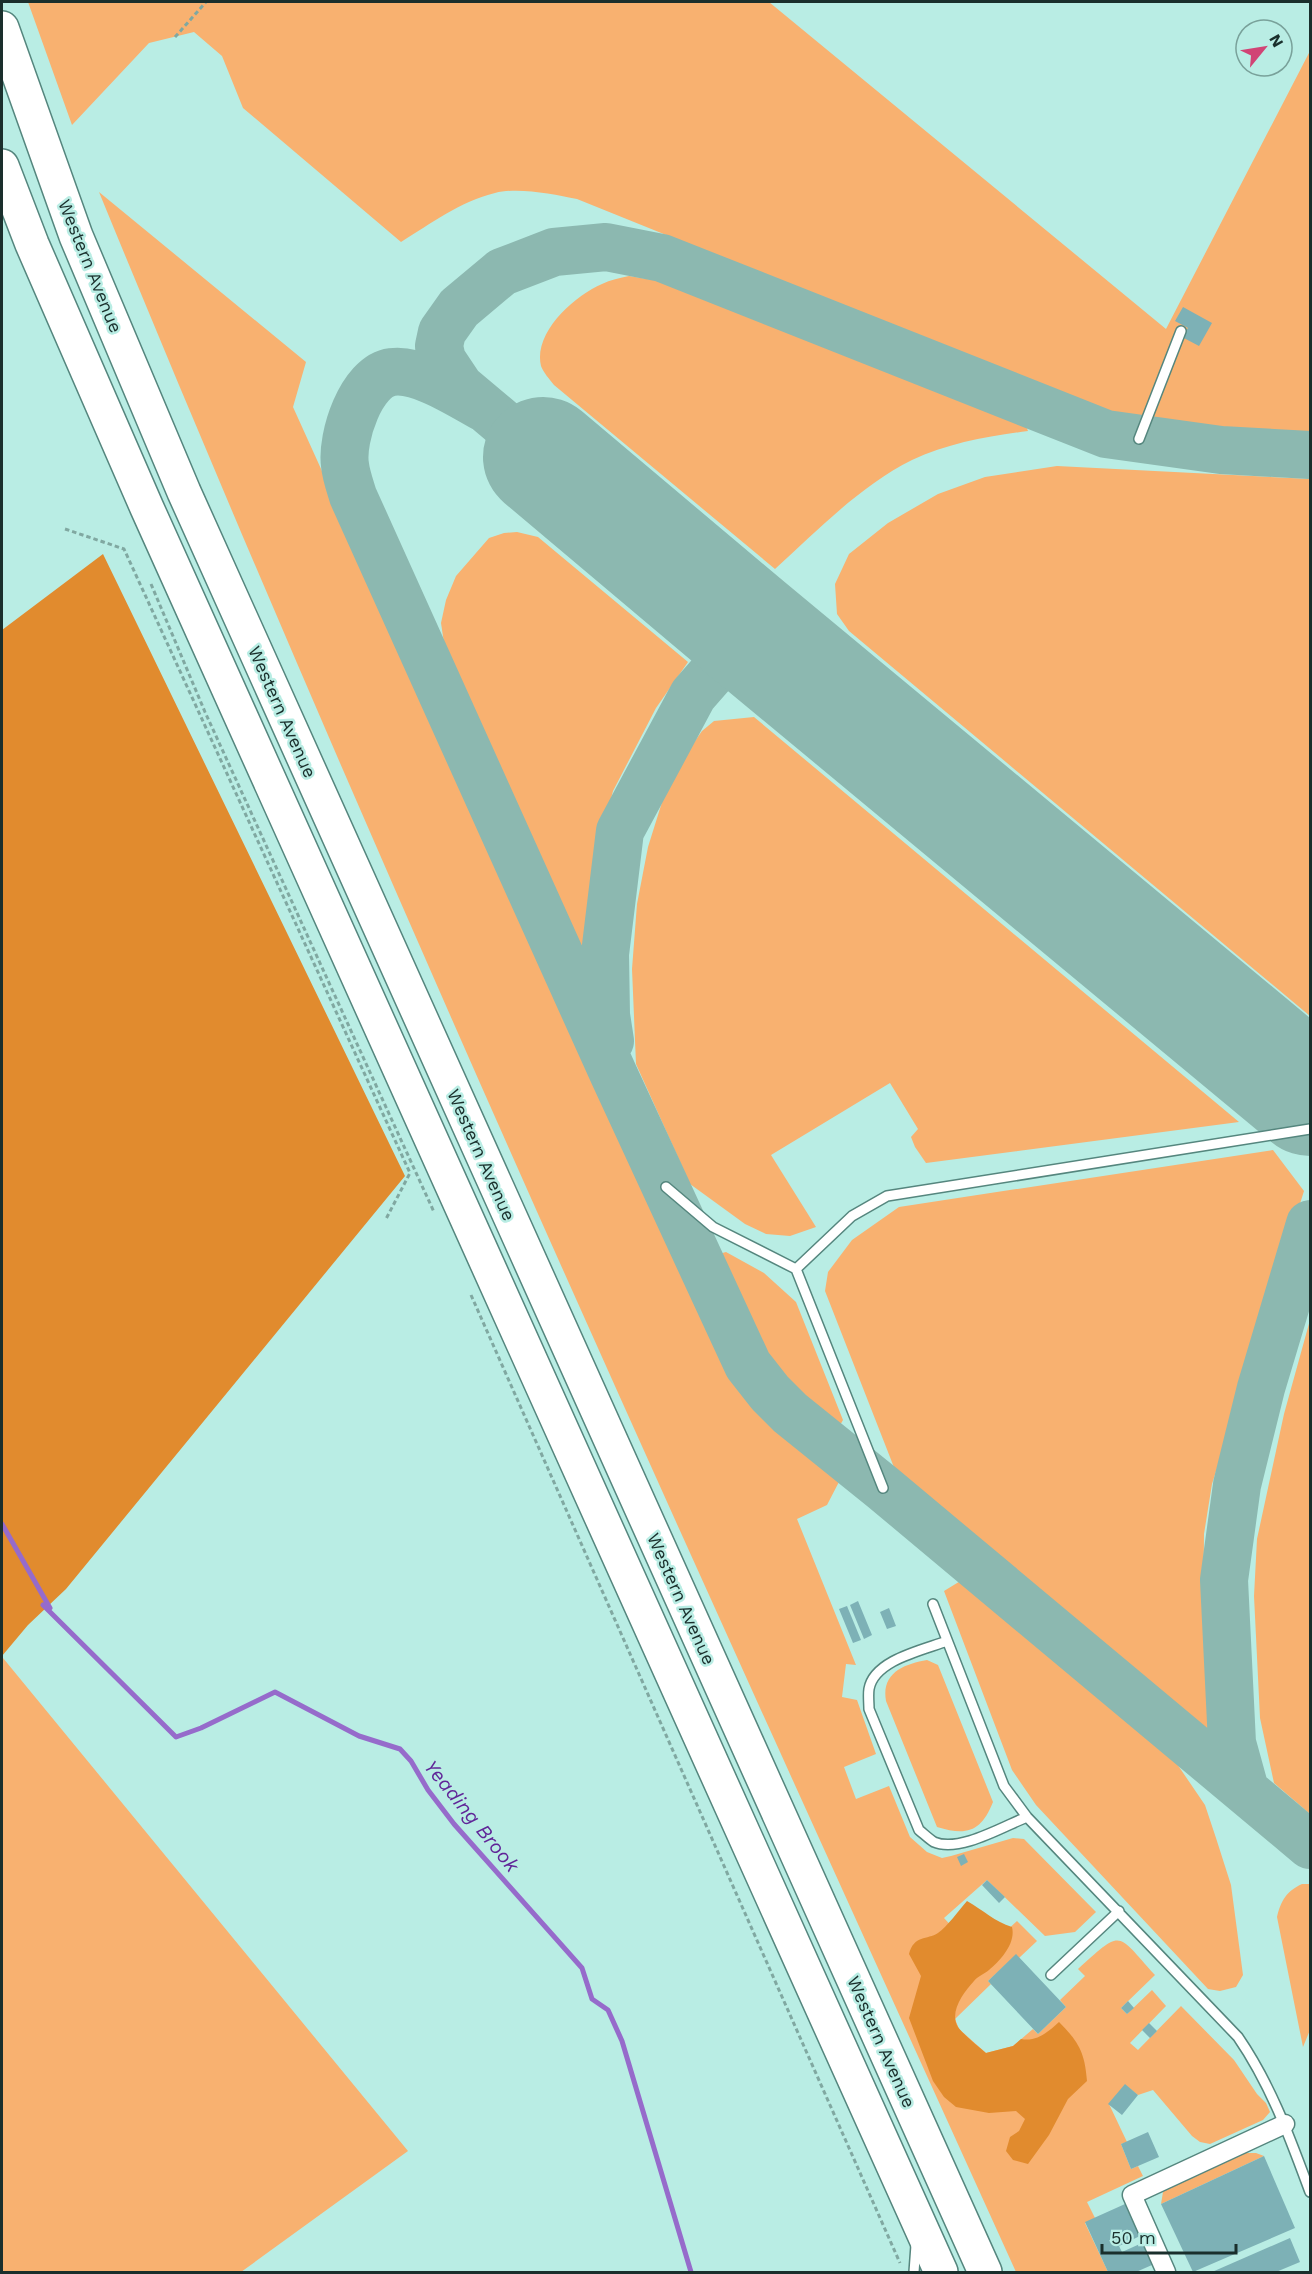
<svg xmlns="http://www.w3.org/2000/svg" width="1312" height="2274" font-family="'Work Sans',sans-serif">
	<rect width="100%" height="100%" fill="#b9ede4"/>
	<path fill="#f8b170" d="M28,2H769L1166,329L1310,51V434L1154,425L1122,419L577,199C553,194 518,187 495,193C461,201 430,224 401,242L243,108L222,56L194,32L149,43L72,125Z
		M99,192L306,362L293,407L725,1361L744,1392L772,1421L841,1478L827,1505L797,1519L856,1665L846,1664L842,1697L857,1700L876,1754L844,1767L856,1799L889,1786L910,1837L927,1852L942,1858L951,1856L1013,1838L1024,1839L1096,1912L1075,1932L1045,1936L987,1880L944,1918L979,1956L1017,1921L1037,1941L1019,1958L1016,1955L988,1981L991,1984L955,2019L959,2029L986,2053L1013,2046L1033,2029L1038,2034L1066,2007L1060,2000L1085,1976L1078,1969C1123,1928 1116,1932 1155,1975L1121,2008L1127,2014L1152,1990L1166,2006L1130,2043L1138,2050L1181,2006L1234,2060L1257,2094L1266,2103L1270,2112L1263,2120L1210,2144L1200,2142L1192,2136L1153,2090L1138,2095L1125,2085L1109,2104L1127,2142L1121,2144L1131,2169L1138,2166L1143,2176L1087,2202L1095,2218L1085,2223L1108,2272H1016C703,1582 387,894 99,192Z
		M629,276L659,281L1026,426L1028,431C990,436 948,443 912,460C860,486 818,530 775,569L554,385C550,380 543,372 541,366C533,333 574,296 602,284C610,280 620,278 629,276Z
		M1057,466L1310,479V1016L849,631L837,614L835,584L849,554L888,523L938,494L985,477Z
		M517,532L538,537L688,662L656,708L613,791L602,834L588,956L584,954L451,667L444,643L441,623L446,600L456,576L489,538L504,533Z
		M754,717L1239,1122L926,1163L915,1147L911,1137L918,1129L890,1083L771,1155L816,1227L790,1236L766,1234L745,1224L690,1184L636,1064L632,969L637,904L648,847L663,799L676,768L702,731L714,721Z
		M1273,1150L1304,1191L1212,1484L1204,1534L1203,1634L1211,1735L897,1475L825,1291L828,1272L852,1240L899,1207Z
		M726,1252L764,1273L796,1302L843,1420L839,1427C824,1413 808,1401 794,1387C759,1351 740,1299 719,1254Z
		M1310,1320V1814L1274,1783L1260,1718L1254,1596L1257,1539L1284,1414Z
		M962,1580L1173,1758L1205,1805L1216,1838L1231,1885L1243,1975L1236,1987L1220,1991L1208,1989L1036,1805L1012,1770L944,1591Z
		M3,1658L408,2151L241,2272H2Z
		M927,1660L938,1665L993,1802C981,1832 967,1836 937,1827L886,1701C881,1673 904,1664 927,1660Z
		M1302,1884H1310V2030L1303,2047L1277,1917C1281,1900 1287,1891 1302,1884Z
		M1241,2153H1256L1264,2156L1161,2204L1163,2192L1169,2184Z"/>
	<path fill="#e18b2e" d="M103,554L405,1176L66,1589L28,1625L2,1656V630Z
		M967,1901C983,1910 995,1922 1012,1927C1016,1943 1001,1960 989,1970C984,1974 978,1976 974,1981C963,1993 949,2012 958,2027C961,2032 980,2048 986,2053L1013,2046L1021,2039C1037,2042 1048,2032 1059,2022C1079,2042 1085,2053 1087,2081L1068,2099L1049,2135L1028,2164L1013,2160L1006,2151L1010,2137L1019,2131L1025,2119L1016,2111L989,2113L956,2107L944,2097L933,2081L909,2018L921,1976L909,1954C914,1935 927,1940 938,1933C947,1927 959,1910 967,1901Z"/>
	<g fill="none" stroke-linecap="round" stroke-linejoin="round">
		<path stroke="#966bcb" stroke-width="5" d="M2,1524L50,1608
			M43,1605L176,1737L201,1728L275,1692L359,1736L400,1749L411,1761L428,1790L454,1824L582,1968L592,1999L608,2010L622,2041L691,2272"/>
		<path stroke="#8cb8b0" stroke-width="48" d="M486,409C462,396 420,368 392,372C361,376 341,438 345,465C346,475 350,486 353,496L614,1075L748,1365L770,1393L790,1413L883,1488L1310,1845
			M543,457L460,387L442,360L439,346L442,332L459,308L502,272L554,252L606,247L662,258L1106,434L1221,450L1310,455
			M610,1041L606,1015L605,954L620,831L693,695L721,663L742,654L761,655L799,671
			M1245,1790L1232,1743L1224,1580L1237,1485L1261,1388L1310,1224"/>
		<path stroke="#8cb8b0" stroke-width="120" d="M543,457L746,628L1310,1096"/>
	</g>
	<path fill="#7db1b6" d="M1183,307L1212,323L1199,346L1182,337L1188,328L1175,321Z
		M858,1601L872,1635L864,1639L850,1605Z
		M847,1606L861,1640L853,1643L839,1609Z
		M889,1608L896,1626L887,1629L880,1612Z
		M964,1854L968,1862L961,1866L957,1857Z
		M987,1880L1005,1897L999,1903L982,1885Z
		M1016,1954L1066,2007L1038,2034L988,1981Z
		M1128,2001L1134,2008L1127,2014L1121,2008Z
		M1149,2023L1157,2031L1150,2038L1142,2030Z
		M1125,2084L1138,2095L1122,2115L1108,2104Z
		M1148,2132L1159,2157L1131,2169L1121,2144Z
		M1264,2156L1295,2228L1193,2272L1161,2204Z
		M1125,2204L1140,2236L1119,2246L1122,2252L1142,2243L1152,2265L1136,2272H1108L1085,2222Z
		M1290,2238L1300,2262L1276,2272H1212Z"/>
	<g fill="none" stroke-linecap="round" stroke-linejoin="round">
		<defs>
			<path id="lane" d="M1139,439L1181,331
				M666,1187L713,1227L796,1269L883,1488
				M796,1269L852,1216L887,1196L1310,1129
				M933,1604L1004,1786L1027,1817L1238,2037C1271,2085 1290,2138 1310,2192
				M947,1641C923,1650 874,1660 869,1689C868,1695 869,1703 869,1709L919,1830C924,1834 929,1839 934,1842C959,1853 1004,1826 1027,1817
				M1051,1975L1119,1911
				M914,2272L916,2245"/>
			<path id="street" d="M1166,2272L1132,2195L1285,2124"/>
			<path id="highway" d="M2,28L76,236L184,492L985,2272
				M2,166L32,244L147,508L941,2272"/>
		</defs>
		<use href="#lane" stroke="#55867e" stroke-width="12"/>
		<use href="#street" stroke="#55867e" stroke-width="21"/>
		<use href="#highway" stroke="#55867e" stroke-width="36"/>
		<path stroke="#80a8a1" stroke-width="3" stroke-dasharray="4.5 3" stroke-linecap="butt" d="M175,37L206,2
			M65,529L124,549L410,1173L386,1219
			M151,584L205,712L434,1212
			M471,1295L900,2263"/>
		<use href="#lane" stroke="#fff" stroke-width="9"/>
		<use href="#street" stroke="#fff" stroke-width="18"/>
		<use href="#highway" stroke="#fff" stroke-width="33"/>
	</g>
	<g text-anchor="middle" stroke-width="5" stroke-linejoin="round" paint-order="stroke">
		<g font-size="18" fill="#1a2f2c" stroke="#b9ede4">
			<text transform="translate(90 266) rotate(68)" y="6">Western Avenue</text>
			<text transform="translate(282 712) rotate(66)" y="6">Western Avenue</text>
			<text transform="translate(481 1155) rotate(66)" y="6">Western Avenue</text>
			<text transform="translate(681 1599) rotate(66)" y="6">Western Avenue</text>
			<text transform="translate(881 2042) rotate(66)" y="6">Western Avenue</text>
		</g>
		<g font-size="20" font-style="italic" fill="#602598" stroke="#b9ede4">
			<text transform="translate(472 1816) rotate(51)" y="7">Yeading Brook</text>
		</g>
	</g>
	<rect width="1312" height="2274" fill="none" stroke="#1a2f2c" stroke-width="6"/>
	<g transform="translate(1264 48) rotate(60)"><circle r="28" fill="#b9ede4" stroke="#79a19a" stroke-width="1.5"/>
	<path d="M0-4.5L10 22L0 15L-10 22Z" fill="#d14475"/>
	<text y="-9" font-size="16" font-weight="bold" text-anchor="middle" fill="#1a2f2c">N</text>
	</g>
	<path d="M1102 2244v9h134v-9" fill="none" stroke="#1a2f2c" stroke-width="3"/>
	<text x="1111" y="2244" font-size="18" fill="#1a2f2c" stroke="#b9ede4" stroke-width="4.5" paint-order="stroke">50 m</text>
</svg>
